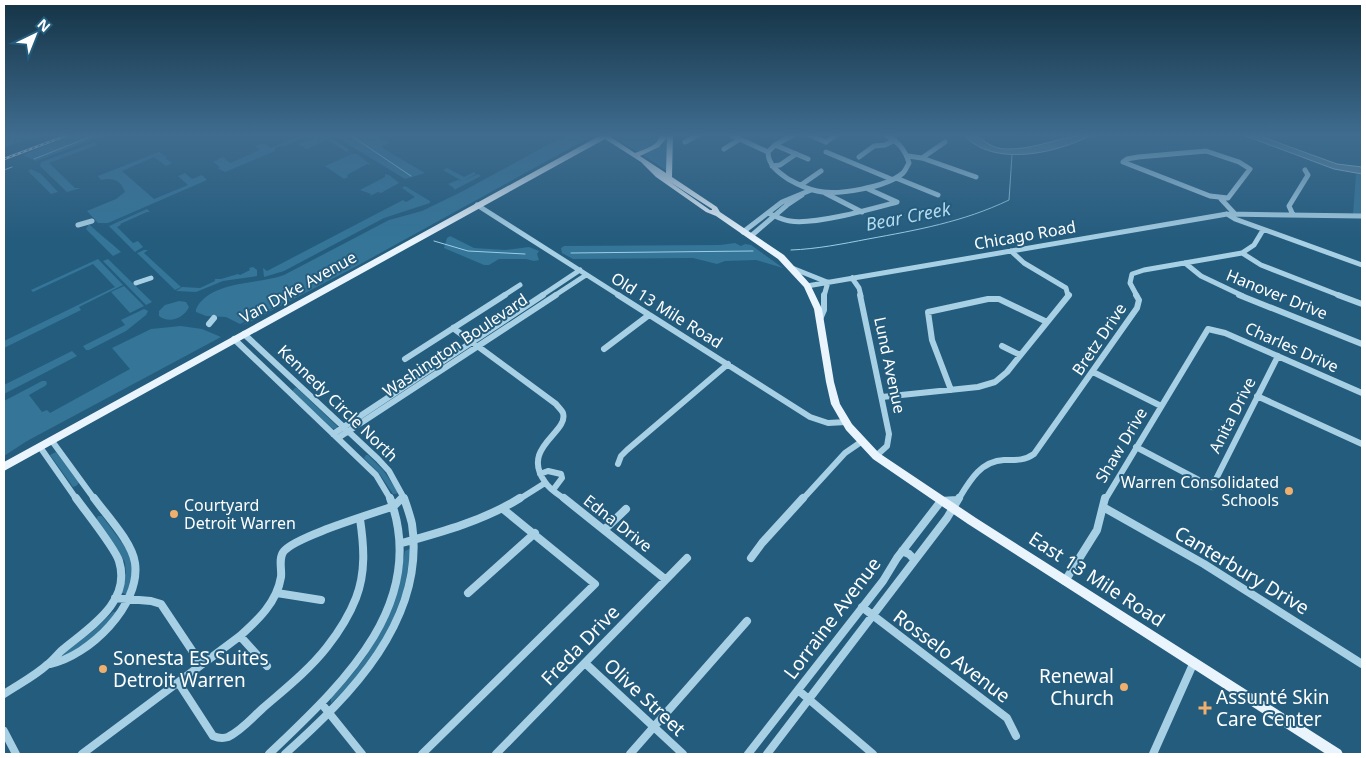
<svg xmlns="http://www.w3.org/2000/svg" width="1366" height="758" font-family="'Noto Sans',sans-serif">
	<rect width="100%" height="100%" fill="#245c7d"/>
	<path fill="#347598" d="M4,135H43L4,147Z
		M72,135H105L36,161L23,155Z
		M300,135H308L287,145L275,147V151L225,172L217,168L220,167L213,162L223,157L230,163L260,150L255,146L264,143L271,148Z
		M316,135H328L349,150L347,152L327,140L307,149L298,144Z
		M333,135H377L390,143L382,146L384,149L425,173L405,179Z
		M566,135H594L355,267L248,323L242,325L292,299L240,324L226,317L206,316L196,312V309C211,280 257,285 284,275L389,220L422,211L463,191Z
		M619,135H660L661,138L654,146L638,152L616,139Z
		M666,135H668L667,171L641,154L663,145Z
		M95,142L97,145L49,163L75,188H81L67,192L40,166L41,162Z
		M159,152L167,157L165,158L172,163L166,166L154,157L122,171L154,199L188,185L178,176L185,173L192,179L202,175L207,180L108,223H98L87,211L116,199L125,192C121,181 114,177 101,180L98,176Z
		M352,154H357L371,165L367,164L347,175L348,177L344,179L325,166Z
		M447,168L464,177L474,172L476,174L465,180L478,174L481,176L454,190V188L448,184L458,180L462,181L443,170Z
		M31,169L41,174L58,192L51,194L28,171Z
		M385,174L389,175L399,183L381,193L378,192L370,196L371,194L360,190L385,177Z
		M1356,174L1362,175V214H1353Z
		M405,186L430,201V203L384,218L284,271L264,277L263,268L267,271L403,200L406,202L415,197L402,188L398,190Z
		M147,209L150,212H147L120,224L121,225L117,227L133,243L138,241L143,247L135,252L109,226Z
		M89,224C99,234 110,242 121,252L113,256L86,229Z
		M450,236L474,248L505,250L529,247L539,251L537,254L539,260L534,261L526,259H499L489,265H484L444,248L447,238Z
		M735,243L741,246L745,244L751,245L783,268L756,260L725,261L717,264L693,258L573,259L562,253L561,248L564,246L720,245Z
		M144,250H148L144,253L181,287L175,290L137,253Z
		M98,259L123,285L79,307L81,310L4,348V341L115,287L93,264L33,292L31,290Z
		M108,259L152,302L146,305L103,261Z
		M249,268L253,267L257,270V276L223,281L196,292L176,291L182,287L200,288L215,281V279H221L238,274L240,275L250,270Z
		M124,286L144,306L130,313L111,292Z
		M179,301L186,302L189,307C184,318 169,324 159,316V311L165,305Z
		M144,309L148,311L146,315L126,331L89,350H86L83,346L125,325L121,320Z
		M181,326L202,329L221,337L27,441L4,456V401L42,381H46L47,384L45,386L29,395L42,412L47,410L50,413L130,369L112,348L151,329Z
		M72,351L77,356L4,394V385Z
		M295,388H297L337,426V428L333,429L292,391Z
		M56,452L79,483L76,486L73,487L50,455Z
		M366,455H368L383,470L398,492L396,494H393L379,473L364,458Z
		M98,516H102L128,551L133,569L129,591L126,594L122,593L126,574L125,562L96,520Z
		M409,549L411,551L404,590L393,619L381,642L353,682L331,703V698C375,653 395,612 405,551Z
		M113,612H115V615L90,640L62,658L63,653L93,631Z"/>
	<path fill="#5f879f" stroke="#9ccde6" d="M964,135C967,135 973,134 976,136C987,142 992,149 1007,149C1035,150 1063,135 1091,135C1058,153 993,168 964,135Z
		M1243,135H1257L1337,164L1362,167V174L1334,169Z"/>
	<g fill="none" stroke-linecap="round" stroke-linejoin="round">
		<path stroke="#9ccde6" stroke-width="1" d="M350,135L411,176
			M34,159L95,135
			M4,170L12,167
			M434,241L468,251L525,254
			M791,250C817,249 842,244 868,239C917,230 963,222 1009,200L1012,155
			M571,253L753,251"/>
		<path stroke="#a8d0e5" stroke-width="5" d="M731,135L768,152
			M793,135L775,145L768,152C768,165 778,172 788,179C797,184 806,189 817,191C837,196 887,187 903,173C906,170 907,166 909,163C905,149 898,142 886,135
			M809,135L826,142
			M685,142L698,135
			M826,142L836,135
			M775,145L808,159
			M724,149L740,139
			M1206,151L1239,162L1250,169L1228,198L1210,196L1123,162L1127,159L1138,157Z
			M826,152L891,179
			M908,156L922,158L976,177
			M859,157L874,146L885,145L895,140
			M922,158L945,142
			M772,166L780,165L796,154
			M896,178L938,195
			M801,185L821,171
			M866,188L897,202
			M825,193L862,212
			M1221,199L1235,214
			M477,205L620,296
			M768,213C775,216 783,220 790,221C815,225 871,209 897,202
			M1227,214L1235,219L1362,265
			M1293,215L1289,206L1308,175L1305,170
			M78,225L92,221
			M743,232L782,202L811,190
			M751,236L787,205L802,195
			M1011,251L1024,263L1066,288L1068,296
			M1242,253L1261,265L1341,296
			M1185,263L1201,276L1243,296
			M792,268L827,282
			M852,278L859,288L861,296
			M136,283L151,278
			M807,286L1227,214L1362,216
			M503,296L520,285
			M541,296L580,270
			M554,296L586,275
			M824,296L828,282
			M1137,296L1130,283L1132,274L1144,270L1242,253L1254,245L1263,230"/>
		<path stroke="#a8d0e5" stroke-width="6" d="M618,295L810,417L828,423L846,422
			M860,295L889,434L887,446L876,456
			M1239,295L1362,344
			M1338,295L1362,304
			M820,319L824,310V295
			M209,324L214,318
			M453,328L556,404C558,407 562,410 563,413C569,433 520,447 545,482C549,489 559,495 566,500
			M244,334L378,459L389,471L405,500
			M234,339L376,475L391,500
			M1002,346L1020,355
			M604,349L649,315
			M405,359L505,295
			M1093,372L1161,406
			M951,390L932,340L928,312L988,299H999L1047,322
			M1257,396L1362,444
			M882,397L978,387L995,382L1007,372L1069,295
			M333,434L543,295
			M338,438L556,295
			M52,441L95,500
			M40,447L77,500
			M1136,447L1212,487L1278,356
			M618,464L621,456L627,450L728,364
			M540,474L548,471L561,474L562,478L553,490
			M401,500L404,497
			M518,500L545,483
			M802,500L845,453L861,442
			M958,500C969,482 980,461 1004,460C1015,460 1024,461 1034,454L1137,308L1139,300L1136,295
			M1105,500L1208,329L1225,333L1362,393"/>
		<path stroke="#a8d0e5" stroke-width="8" d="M564,498L665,579
			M1103,507L1204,564L1362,664
			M604,530L626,509
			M402,543C442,532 485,520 520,498
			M902,551L909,554L915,560
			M751,558L762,543L803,498
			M1065,581L1097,530L1105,498
			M277,593L321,600
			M468,593L535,533
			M115,598L151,601L161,604L201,664
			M862,607L1007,718L1016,736
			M240,636L267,666
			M585,663L683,754
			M50,664C89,656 141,605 135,563C132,542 107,516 94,498
			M178,682L213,736C218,738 222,739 228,737C241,731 252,718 263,708C285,689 309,670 327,647C338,633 349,616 356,598C366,572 364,546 360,519
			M798,690L873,754
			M4,694C19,684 35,676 48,664C53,660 57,655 61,651C88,628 132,603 119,561C115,548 86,512 76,498
			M321,703L362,754
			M4,731L16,754
			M82,754L240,636C258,620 277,602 281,577C282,569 278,558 284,551C297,536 372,514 394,506L402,498
			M269,754C339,687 430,606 390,498
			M285,754C350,696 426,620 412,524C410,515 407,507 404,498
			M422,754L595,584L503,509
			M496,754L687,558
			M630,754L747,621
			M748,754L883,581L897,558L941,501L957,500
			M767,754L947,518L959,498
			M1153,754L1194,662"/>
		<path fill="#e9f4fd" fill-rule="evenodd" d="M601,135H610L609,136L635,153C645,149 658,146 660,135H666V139L659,147L640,156L666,173L667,135H673L672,177L717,207L720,212L784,255L810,284L822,309L834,382L840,404L852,424L879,453L976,518L1341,750L1343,754H1326L968,524L873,459L846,430L831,404L826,382L814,309L804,287L778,259L716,216L706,212L656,177L641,162L605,139L4,471V462ZM670,182L712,209V210H710Z"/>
		<defs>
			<path id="rail" d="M4,159L68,135"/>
		</defs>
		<use href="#rail" stroke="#fff" stroke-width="2.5"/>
		<use href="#rail" stroke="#245c7d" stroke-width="1" stroke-dasharray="3" stroke-linecap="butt"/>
	</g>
	<linearGradient id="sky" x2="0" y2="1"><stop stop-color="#143345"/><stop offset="0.56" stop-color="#3f6c8f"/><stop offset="1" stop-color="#3f6c8f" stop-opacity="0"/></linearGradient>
	<rect width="1366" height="241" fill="url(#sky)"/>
	<g fill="#f0af6c" stroke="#245c7d" stroke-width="2">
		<circle cx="1289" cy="491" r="5"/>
		<circle cx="174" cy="514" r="5"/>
		<circle cx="103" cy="669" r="5"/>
		<circle cx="1124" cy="687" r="5"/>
		<path d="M1202.5 700.5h5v5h5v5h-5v5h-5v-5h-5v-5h5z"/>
	</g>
	<g text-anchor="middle" stroke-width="4" stroke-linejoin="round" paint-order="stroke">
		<g font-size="16" fill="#fff" stroke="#245c7d">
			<text transform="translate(1025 235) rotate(-10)" y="6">Chicago Road</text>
			<text transform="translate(298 287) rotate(-29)" y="6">Van Dyke Avenue</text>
			<text transform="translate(1277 294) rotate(22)" y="6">Hanover Drive</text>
			<text transform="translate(667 310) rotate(32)" y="6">Old 13 Mile Road</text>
			<text transform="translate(1099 339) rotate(-56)" y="6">Bretz Drive</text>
			<text transform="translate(455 345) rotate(-34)" y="6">Washington Boulevard</text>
			<text transform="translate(1292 347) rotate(24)" y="6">Charles Drive</text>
			<text transform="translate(890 365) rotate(78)" y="6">Lund Avenue</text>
			<text transform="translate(338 403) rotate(44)" y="6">Kennedy Circle North</text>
			<text transform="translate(1232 415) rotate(-63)" y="6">Anita Drive</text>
			<text transform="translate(1121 445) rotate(-59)" y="6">Shaw Drive</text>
			<text transform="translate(618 523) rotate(38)" y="6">Edna Drive</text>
		</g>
		<g font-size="16" fill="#fff" stroke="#245c7d" text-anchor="end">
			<text x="1279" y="488">Warren Consolidated<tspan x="1279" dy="18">Schools</tspan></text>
			<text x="184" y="511" text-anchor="start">Courtyard<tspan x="184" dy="18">Detroit Warren</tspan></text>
		</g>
		<g font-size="18" font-style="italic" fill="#b3d9ed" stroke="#245c7d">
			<text transform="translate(908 217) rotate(-11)" y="6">Bear Creek</text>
		</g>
		<g font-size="19" fill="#fff" stroke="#245c7d">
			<text transform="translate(1242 570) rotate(31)" y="7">Canterbury Drive</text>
			<text transform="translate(1097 579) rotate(33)" y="7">East 13 Mile Road</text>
			<text transform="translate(832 618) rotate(-53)" y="7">Lorraine Avenue</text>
			<text transform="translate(580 645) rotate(-46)" y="7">Freda Drive</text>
			<text transform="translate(952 656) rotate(37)" y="7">Rosselo Avenue</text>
			<text transform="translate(645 697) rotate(43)" y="7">Olive Street</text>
		</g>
		<g font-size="19" fill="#fff" stroke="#245c7d" text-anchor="start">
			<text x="113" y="665">Sonesta ES Suites<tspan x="113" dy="22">Detroit Warren</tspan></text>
			<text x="1114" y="683" text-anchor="end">Renewal<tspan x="1114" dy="22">Church</tspan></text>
			<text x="1216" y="704">Assunté Skin<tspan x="1216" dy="22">Care Center</tspan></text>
		</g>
	</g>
	<rect width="1366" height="758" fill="none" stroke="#ffffff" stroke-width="10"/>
	<g transform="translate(35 35) rotate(43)" stroke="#245c7d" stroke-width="4" paint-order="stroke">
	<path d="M0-4L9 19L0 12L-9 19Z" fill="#ffffff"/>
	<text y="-8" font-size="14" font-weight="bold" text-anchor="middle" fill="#ffffff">N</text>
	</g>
</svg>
